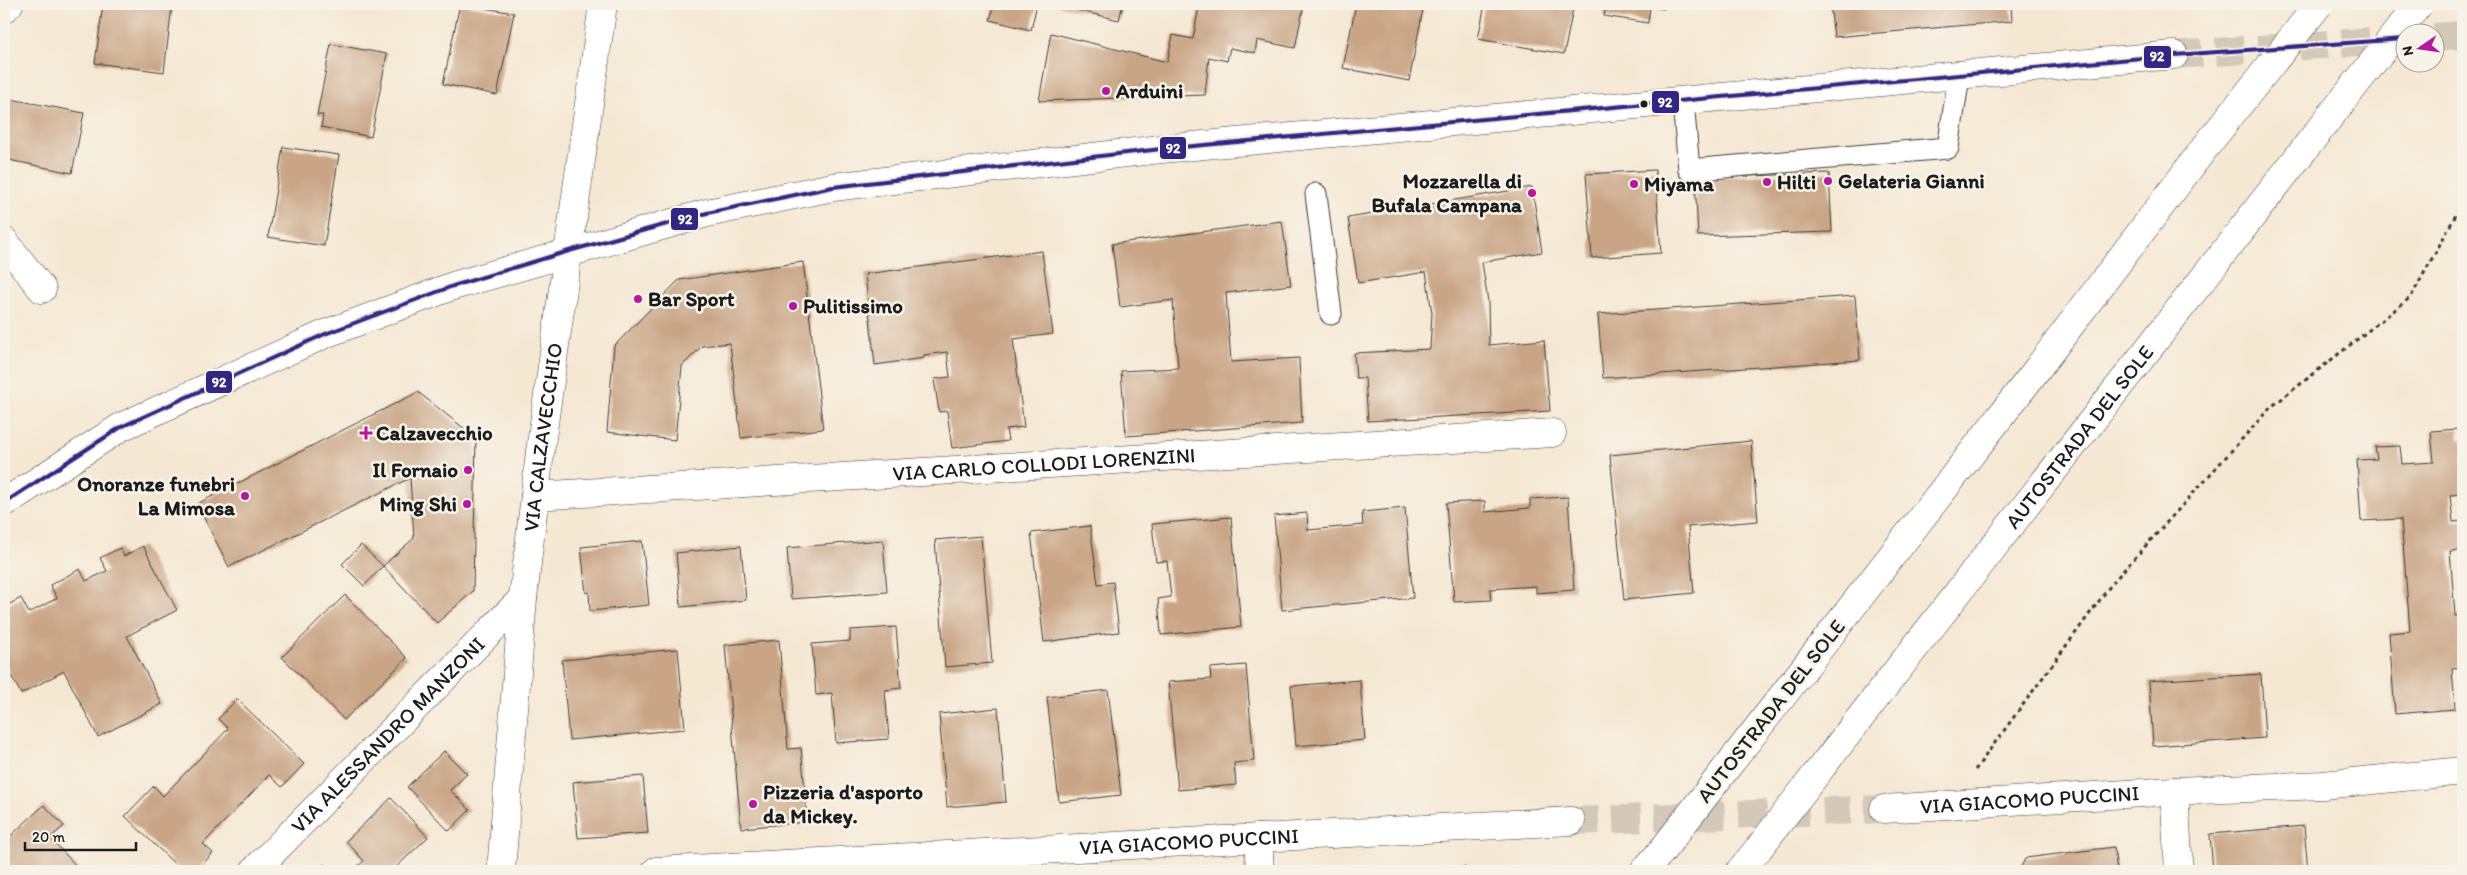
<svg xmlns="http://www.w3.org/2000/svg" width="2467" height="875" font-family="Itim,sans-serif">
	<rect width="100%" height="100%" fill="#f7f3e8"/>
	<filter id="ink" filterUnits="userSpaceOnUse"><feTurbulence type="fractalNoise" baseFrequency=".02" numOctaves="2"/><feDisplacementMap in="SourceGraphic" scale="10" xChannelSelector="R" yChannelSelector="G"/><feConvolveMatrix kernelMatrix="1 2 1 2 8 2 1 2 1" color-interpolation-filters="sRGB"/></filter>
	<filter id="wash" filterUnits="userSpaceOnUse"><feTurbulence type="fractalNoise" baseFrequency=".0096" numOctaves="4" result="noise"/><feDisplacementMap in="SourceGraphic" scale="20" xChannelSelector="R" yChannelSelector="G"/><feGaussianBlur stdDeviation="1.12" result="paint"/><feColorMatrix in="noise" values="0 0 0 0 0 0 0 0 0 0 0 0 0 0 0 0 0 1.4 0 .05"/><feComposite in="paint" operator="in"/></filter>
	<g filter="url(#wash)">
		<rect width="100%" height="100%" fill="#f5e8d3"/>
		<g id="blocks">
			<path fill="#c9a585" d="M103,4L172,6L164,72L95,63Z
				M460,4L514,13L497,95L443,84Z
				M994,4H1037L1031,30L990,20Z
				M1051,4H1123L1119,20Z
				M1191,4H1304L1295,48L1257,40L1255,53L1230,48L1227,61L1209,57L1205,95L1039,101L1051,33L1167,62L1173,35L1193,39L1199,6Z
				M1356,4H1424L1409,81L1343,68Z
				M1485,4H1574L1564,54L1478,39Z
				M1606,4H1664V9L1650,7L1648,23L1604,16Z
				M1830,4H2011L2012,21L1834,37Z
				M331,44L387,54L371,137L321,127L323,115H317Z
				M5,98L84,113L72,173L4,159Z
				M283,147L339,155L324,246L268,237Z
				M1655,170L1661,253L1592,258L1586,174Z
				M1829,173L1832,232L1698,236L1695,178Z
				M1532,187L1542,252L1482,262L1488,302L1489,345L1544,340L1550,411L1368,421L1365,378H1356L1354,353L1430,349L1432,313L1426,272L1358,283L1348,218Z
				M1282,221L1291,285L1226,293L1231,362L1299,358L1302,423L1126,436L1121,371L1178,368L1173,300L1120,307L1112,244Z
				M1042,251L1053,334L1013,339L1024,427L1006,429L1008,441L952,448L947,411L939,412L934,379L950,377L947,352L924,355V358L875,365L865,274Z
				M803,262L823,429L741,438L730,343L702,346L682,366L675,440L607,432L614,346L679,280Z
				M1855,296L1860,360L1603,378L1598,314Z
				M418,392L476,438L473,591L437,623L383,566L414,538L410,478L229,567L197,504Z
				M2458,429L2459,439L2463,438V494L2450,495L2453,522L2463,521V550L2450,551L2455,616L2463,615V667L2452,668L2455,709L2395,714L2389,633L2410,631L2401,519L2361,521L2357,460L2377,459L2375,447L2400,446L2402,464L2434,462L2431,431Z
				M1751,441L1758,521L1688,527L1694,593L1624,600L1610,455Z
				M1568,497L1574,590L1536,593V586L1490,589L1491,600L1454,602L1446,503L1485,501V512L1530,508V499Z
				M1405,508L1413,598L1282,610L1274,516L1307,513L1308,530L1363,525L1362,512Z
				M1231,517L1241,627L1161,635L1158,599L1171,597L1167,561L1156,562L1152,524Z
				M1090,526L1098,584L1113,582L1119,632L1044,642L1031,533Z
				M981,536L992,663L945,667L935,540Z
				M883,540L887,592L791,599L787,548Z
				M642,541L649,605L590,611L589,592L586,593L581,547Z
				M361,545L383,566L364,586L342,564Z
				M143,546L177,610L127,636L162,704L98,737L64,671L21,694L4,662V607L21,598L29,613L57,598L50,585L80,569L86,581L107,571L100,558L120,548L124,556Z
				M741,546L746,600L681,607L676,553Z
				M345,595L407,658L344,720L282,657Z
				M896,627L901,688L885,690L889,739L836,743L832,693L816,695L812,644L850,641V630Z
				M779,640L788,749L801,748L808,822L741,828L725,645Z
				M678,649L685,729L569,740L562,660Z
				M1246,665L1254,761L1234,763L1236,785L1178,790L1168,682L1211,679L1210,668Z
				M2261,674L2265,738L2153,746L2149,681Z
				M1360,680L1365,740L1296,746L1291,686Z
				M1108,690L1121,795L1059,802L1047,697Z
				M237,699L304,764L282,787L269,775L203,844L213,853L196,871H182L125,816L154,786L163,796L228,729L218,719Z
				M998,708L1006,802L947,807L939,714Z
				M444,751L467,774L450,790L470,810L449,831L407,787Z
				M643,776L648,833L578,838L573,782Z
				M391,798L428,837L392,871H361L357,867L364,861L346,841Z
				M44,805L64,826L50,838L81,871H4V842Z
				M2304,826L2308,871H2213L2210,834Z
				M2114,847L2117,871H2018L2026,858Z
				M324,864L331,871H316Z
				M1465,867L1466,871H1436V870Z"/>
		</g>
	</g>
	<g filter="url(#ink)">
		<use href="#blocks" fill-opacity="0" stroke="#3d3b37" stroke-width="1"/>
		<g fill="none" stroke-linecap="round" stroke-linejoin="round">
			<path stroke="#d4c9b8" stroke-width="28" stroke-dasharray="28 14" stroke-linecap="butt" d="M1571,821L1884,809"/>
			<path stroke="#d4c9b8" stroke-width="28" stroke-dasharray="28 14" stroke-linecap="butt" d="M2434,37L2463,35
				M2174,55L2404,39"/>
			<defs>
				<path id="lane" d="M1683,101L1689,170L1948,148L1959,76
					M1316,194L1331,314"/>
				<g id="street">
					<path d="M4,9L9,4"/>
					<path d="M4,241L42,289"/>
					<path id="s1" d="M535,496L1552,433"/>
					<path d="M2174,791L2179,871"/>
					<path id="s2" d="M1884,809L2174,791L2323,785L2463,771"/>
					<path d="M1258,838L1260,871"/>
					<path id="s3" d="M254,871L523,598"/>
					<path id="s4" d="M501,871L523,598L540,452L603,4"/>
					<path id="s5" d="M656,871L1571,821"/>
				</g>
				<path id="primary" d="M4,503L121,427L325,334L453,286L707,213L833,187L1161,149L2174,55"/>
				<g id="highway">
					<path id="s6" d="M1824,764L2306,147"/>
					<path d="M1724,771L2028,381L2203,150"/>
					<path d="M1644,871L1661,852"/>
					<path d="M1740,871L1759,848"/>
				</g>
			</defs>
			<use href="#lane" stroke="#3d3b37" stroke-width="23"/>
			<use href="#street" stroke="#3d3b37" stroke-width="29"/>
			<use href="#primary" stroke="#3d3b37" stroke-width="29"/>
			<use href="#highway" stroke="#3d3b37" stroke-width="29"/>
			<path stroke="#3d3b37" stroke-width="3" stroke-dasharray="4 4" stroke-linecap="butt" d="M1975,770L2113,582L2270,408L2411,297L2463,202"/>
			<use href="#lane" stroke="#fff" stroke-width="21"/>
			<use href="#street" stroke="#fff" stroke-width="28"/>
			<use href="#primary" stroke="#fff" stroke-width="28"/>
			<use href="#highway" stroke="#fff" stroke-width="28"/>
			<defs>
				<path id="highway-bridge" d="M2306,147L2419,4
					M2203,150L2319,4
					M1759,848L1824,764
					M1661,852L1724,771"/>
			</defs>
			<use href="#highway-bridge" stroke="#3d3b37" stroke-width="29" stroke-linecap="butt"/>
			<use href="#highway-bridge" stroke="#fff" stroke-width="28"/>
			<defs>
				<path id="bus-1" d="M4,503L121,427L325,334L453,286L569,251L707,213L833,187L1161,149L2174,55L2404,39"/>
			</defs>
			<use href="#bus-1" stroke="#f7f3e8" stroke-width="8"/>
			<use href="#bus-1" stroke="#312783" stroke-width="4"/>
		</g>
	</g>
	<g fill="#b5179e" stroke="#f7f3e8" stroke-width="2">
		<circle cx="1106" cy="91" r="5"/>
		<circle cx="1828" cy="181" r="5"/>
		<circle cx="1767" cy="182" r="5"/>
		<circle cx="1634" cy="184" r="5"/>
		<circle cx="1532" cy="193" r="5"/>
		<circle cx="638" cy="299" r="5"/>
		<circle cx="793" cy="306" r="5"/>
		<path d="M363.5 425.5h5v5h5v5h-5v5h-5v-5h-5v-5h5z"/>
		<circle cx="468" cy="470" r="5"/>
		<circle cx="245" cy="496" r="5"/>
		<circle cx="467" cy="504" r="5"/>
		<circle cx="753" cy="804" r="5"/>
	</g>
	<circle fill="#1c1c1c" stroke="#f7f3e8" stroke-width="2" cx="1644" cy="104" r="4.5"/>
	<g text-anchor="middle" stroke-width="5" stroke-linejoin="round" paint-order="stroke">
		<g font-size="21" font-weight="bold" fill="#1c1c1c" stroke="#f7f3e8" text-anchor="start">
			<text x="1116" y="98">Arduini</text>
			<text x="1522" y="188" text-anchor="end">Mozzarella di<tspan x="1522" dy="24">Bufala Campana</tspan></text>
			<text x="1838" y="188">Gelateria Gianni</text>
			<text x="1777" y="189">Hilti</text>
			<text x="1644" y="191">Miyama</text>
			<text x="648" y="306">Bar Sport</text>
			<text x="803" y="313">Pulitissimo</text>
			<text x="376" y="440">Calzavecchio</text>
			<text x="458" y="477" text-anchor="end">Il Fornaio</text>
			<text x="235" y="491" text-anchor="end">Onoranze funebri<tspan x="235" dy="24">La Mimosa</tspan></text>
			<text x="457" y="511" text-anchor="end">Ming Shi</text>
			<text x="763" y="799">Pizzeria d'asporto<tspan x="763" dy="24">da Mickey.</tspan></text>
		</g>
		<g font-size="21" fill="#1c1c1c" stroke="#f7f3e8">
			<text dy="7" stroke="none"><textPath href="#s4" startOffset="436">VIA CALZAVECCHIO</textPath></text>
			<text dy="7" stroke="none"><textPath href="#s6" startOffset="415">AUTOSTRADA DEL SOLE</textPath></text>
			<text dy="7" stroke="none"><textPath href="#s1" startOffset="510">VIA CARLO COLLODI LORENZINI</textPath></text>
			<text transform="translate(1771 711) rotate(-52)" y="7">AUTOSTRADA DEL SOLE</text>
			<text dy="7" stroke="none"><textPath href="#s3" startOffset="191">VIA ALESSANDRO MANZONI</textPath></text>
			<text dy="7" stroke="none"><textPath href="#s2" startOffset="146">VIA GIACOMO PUCCINI</textPath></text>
			<text dy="7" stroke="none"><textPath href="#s5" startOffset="534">VIA GIACOMO PUCCINI</textPath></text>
		</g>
	</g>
	<g stroke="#f7f3e8" stroke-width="2">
		<rect x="2143" y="45" width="29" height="24" rx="5" fill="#312783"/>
		<rect x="1651" y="90" width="29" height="24" rx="5" fill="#312783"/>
		<rect x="1159" y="136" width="28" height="24" rx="5" fill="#312783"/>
		<rect x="670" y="207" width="29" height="24" rx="5" fill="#312783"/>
		<rect x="205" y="370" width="28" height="24" rx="5" fill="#312783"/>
	</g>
	<g font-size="14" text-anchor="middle" font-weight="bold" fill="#fff">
		<text x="2157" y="61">92</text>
		<text x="1665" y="107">92</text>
		<text x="1173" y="153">92</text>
		<text x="685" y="224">92</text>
		<text x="219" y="387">92</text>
	</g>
	<rect width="2467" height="875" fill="none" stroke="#f7f3e8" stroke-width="20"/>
	<g transform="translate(2420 48) rotate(257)"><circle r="24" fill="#f7f3e8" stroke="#9f9d96"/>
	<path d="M0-4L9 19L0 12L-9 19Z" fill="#b5179e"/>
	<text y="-8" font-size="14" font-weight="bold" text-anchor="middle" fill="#1c1c1c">N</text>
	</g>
	<path d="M25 842v8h111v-8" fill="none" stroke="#1c1c1c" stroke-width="2.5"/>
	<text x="32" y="842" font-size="15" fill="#1c1c1c" stroke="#f7f3e8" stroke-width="4" paint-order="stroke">20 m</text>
</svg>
